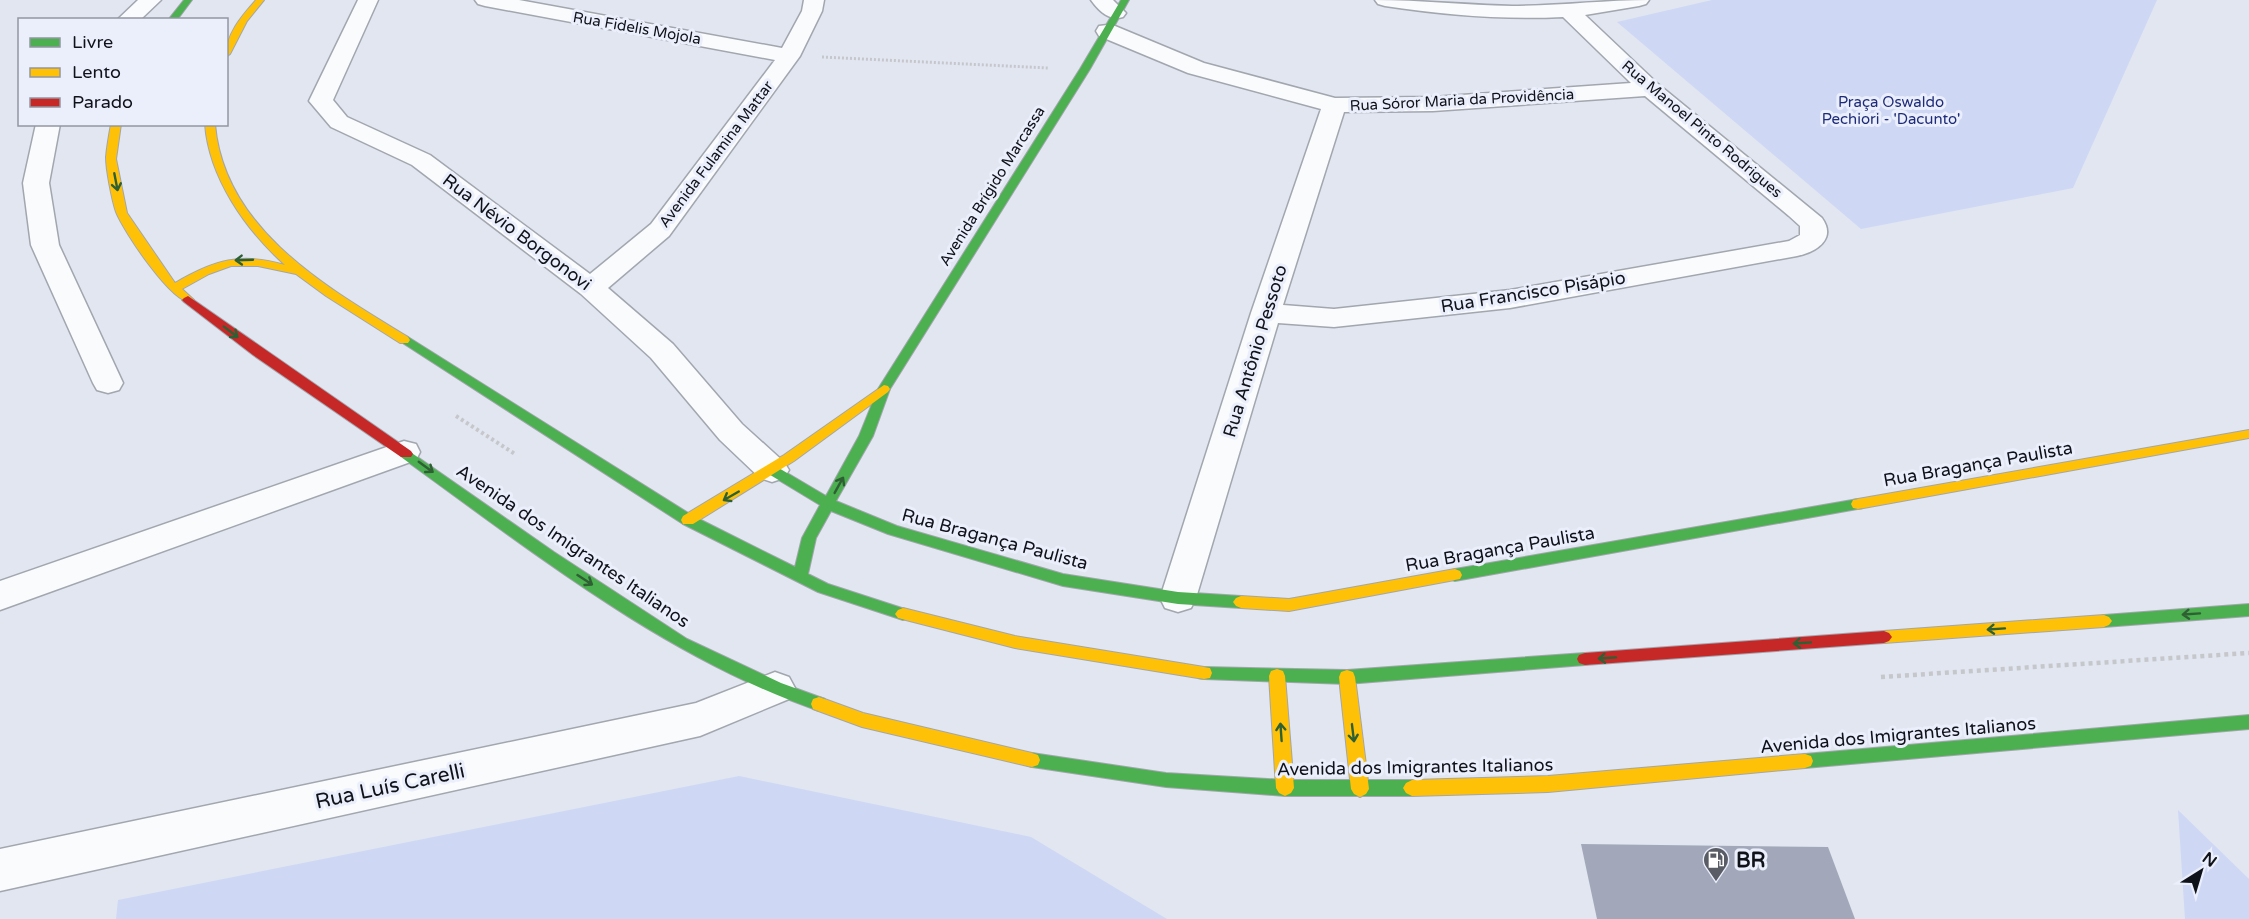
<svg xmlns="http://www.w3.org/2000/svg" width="2249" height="919" font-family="'Varela Round',sans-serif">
	<rect width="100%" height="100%" fill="#e1e6f1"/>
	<path fill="#ced8f4" d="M1712,0H2157L2073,188L1861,229L1617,22Z
		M739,776L1031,837L1167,919H116L118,900Z
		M2178,810L2249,879V919H2185Z"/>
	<path fill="#a2a8b9" d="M1581,844L1828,847L1855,919H1597Z"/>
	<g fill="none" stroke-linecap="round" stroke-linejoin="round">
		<defs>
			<path id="street" d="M138,0H161L140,20H117Z
				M358,0H378L333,100L347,117L430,155L590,274L651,224L775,60L485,6L478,4L475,0H519L782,48L802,11L804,0H824L822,11L800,56L669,236L608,288L673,344L742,424L784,462L789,470L784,478L772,482L760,478L720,440L651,358L581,294L412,165L331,127L309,101Z
				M1091,0H1113L1126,13L1123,17C1109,21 1099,11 1091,0Z
				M1375,0C1421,0 1466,5 1512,6C1558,6 1603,0 1649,0L1646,4L1639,6L1585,15L1658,84L1822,218C1837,239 1816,252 1797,256L1510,308L1334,327L1278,323L1196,598L1191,608L1178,612L1165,608L1160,598L1251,313L1321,109L1188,73L1099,36L1096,31L1099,26L1107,25L1115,26L1204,63L1335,98L1433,97L1631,83L1563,17C1503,20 1444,15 1385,6L1378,4ZM1645,96L1789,216L1800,226V235L1789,241L1510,290L1334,309L1283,305L1344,112L1433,111Z
				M36,124H60L49,183L59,245L123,383L119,390L108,393L97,390L93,383L31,245L23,183Z
				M404,441L416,444L420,452L416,460L0,610V581Z
				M775,672L789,677L795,688L789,699L700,736L0,891V849L696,703Z"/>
			<path id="fast" d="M184,0H192L177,20H168Z
				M1121,0H1129L1090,69L890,389L873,436L836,501L897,526L1063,574L1178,592L1241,596L1246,598L1249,602L1246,606L1241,608L1178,604L1063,586L888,534L831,511L816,538L808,574L828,584L908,610L911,614L908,618L903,620L818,592L683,524L398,340L404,336L408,337L693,516L795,567L802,538L820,505L767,473L765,470L767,467H777L826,496L859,436L878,389L1080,69Z
				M406,449L554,552L687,639L781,683L825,699L827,704L825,709L819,711C664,657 533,552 401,457L399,454L401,451Z
				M1858,499L1863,500L1865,504L1863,508L1455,581L1450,579L1448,575L1450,571L1455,569Z
				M2249,604V616L2104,627L2099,625L2096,621L2099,617L2104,615Z
				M1585,653L1591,655L1593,659L1591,663L1585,665L1347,684L1204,679L1198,678L1196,673L1198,668L1204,667L1347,670Z
				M2249,715V729L1805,768L1799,766L1797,761L1799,756L1805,754Z
				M1032,753L1166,773L1285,780H1412L1418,783L1421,788L1418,793L1412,796H1285L1166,787L1032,767L1026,765L1024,760L1026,755Z"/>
			<path id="slow" d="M256,0H264L247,21L230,54L226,57C226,34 241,17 256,0Z
				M111,124H121L116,159L127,213L175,283C214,260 241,252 285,265C246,230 209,178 205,124H215C224,230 328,288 408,337L410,340L408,343H400L326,296L296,274L258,266H231L209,274L182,289L194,300L192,302C173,306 123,230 116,212C112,200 106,170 106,157C107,146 109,135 111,124Z
				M884,385L888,386L890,389L888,392L794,461L693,524H683L681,520L683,516L784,455Z
				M2249,430V438L1858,509L1853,508L1851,504L1853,500L1858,499Z
				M1455,569L1460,571L1462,575L1460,579L1289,611L1241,608L1236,606L1233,602L1236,598L1241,596L1289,599Z
				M903,608L1015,636L1204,667L1210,668L1212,673L1210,678L1204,679L1015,648L898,618L895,614L898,610Z
				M2104,615L2109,617L2112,621L2109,625L2104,627L1884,643L1879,641L1876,637L1879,633L1884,631Z
				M1277,669L1283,671L1285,676L1294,788L1291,793L1285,796L1279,793L1276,788L1269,676L1271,671Z
				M1347,670L1353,672L1355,677L1369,789L1366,794L1360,797L1354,794L1351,789L1339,677L1341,672Z
				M819,697L863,713L1032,753L1038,755L1040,760L1038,765L1032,767L862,727L813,709L811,704L813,699Z
				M1805,754L1811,756L1813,761L1811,766L1805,768L1548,792L1412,796L1406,793L1403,788L1406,783L1412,780L1548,776Z"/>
			<path id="jam" d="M188,296L411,451L413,454L411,457H401L253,355L184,302L182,300L184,298Z
				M1884,631L1889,633L1892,637L1889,641L1884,643L1585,665L1579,663L1577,659L1579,655L1585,653Z"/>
		</defs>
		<use href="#street" stroke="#a2a6ae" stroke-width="3"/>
		<use href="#fast" stroke="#a2a6ae" stroke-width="2"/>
		<use href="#slow" stroke="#a2a6ae" stroke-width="2"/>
		<use href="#jam" stroke="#a2a6ae" stroke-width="2"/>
		<path stroke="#c6c7cb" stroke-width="3" stroke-dasharray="2 2" stroke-linecap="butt" d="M822,57L1048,68"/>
		<path stroke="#c6c7cb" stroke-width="4" stroke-dasharray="3 3" stroke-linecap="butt" d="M456,416L515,454"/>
		<path stroke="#c6c7cb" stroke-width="4.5" stroke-dasharray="4 4" stroke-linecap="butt" d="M1881,677L2249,653"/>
		<use href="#street" fill="#fafbfd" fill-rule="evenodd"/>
		<use href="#fast" fill="#4caf50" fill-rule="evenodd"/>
		<use href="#slow" fill="#ffc107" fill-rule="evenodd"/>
		<use href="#jam" fill="#c62828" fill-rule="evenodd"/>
	</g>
	<defs><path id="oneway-shaft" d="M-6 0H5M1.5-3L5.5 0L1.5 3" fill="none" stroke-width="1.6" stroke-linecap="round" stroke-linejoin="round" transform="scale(1.5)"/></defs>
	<g stroke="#2e6034">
		<use href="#oneway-shaft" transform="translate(116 182) rotate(79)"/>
		<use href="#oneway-shaft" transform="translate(244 260) rotate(178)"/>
		<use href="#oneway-shaft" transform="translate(231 332) rotate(37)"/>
		<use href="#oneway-shaft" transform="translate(426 467) rotate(36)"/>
		<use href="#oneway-shaft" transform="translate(839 485) rotate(-61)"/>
		<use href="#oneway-shaft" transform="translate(731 496) rotate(150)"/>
		<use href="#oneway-shaft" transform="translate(585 580) rotate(33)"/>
		<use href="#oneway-shaft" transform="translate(2191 614) rotate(176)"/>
		<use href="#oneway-shaft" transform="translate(1996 629) rotate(176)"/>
		<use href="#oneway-shaft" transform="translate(1802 643) rotate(176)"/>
		<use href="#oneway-shaft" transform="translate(1607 658) rotate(176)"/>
		<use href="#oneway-shaft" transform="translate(1281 732) rotate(-94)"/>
		<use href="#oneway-shaft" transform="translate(1353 733) rotate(83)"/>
	</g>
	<defs>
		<symbol id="fuel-pin" viewBox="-11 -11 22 30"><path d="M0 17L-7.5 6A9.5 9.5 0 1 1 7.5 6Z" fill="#595c65" stroke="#ebeffc"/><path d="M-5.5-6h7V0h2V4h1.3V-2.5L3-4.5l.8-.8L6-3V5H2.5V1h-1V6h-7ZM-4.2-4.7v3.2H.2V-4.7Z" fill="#fff"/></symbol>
	</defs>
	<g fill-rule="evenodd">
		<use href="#fuel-pin" x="1701" y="845" width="30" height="40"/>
	</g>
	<g text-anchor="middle" stroke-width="6" stroke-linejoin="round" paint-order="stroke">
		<g font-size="15" fill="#101219" stroke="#ebeffc">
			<text transform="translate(637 28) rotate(10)" y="5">Rua Fidelis Mojola</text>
			<text transform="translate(1462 100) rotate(-3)" y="5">Rua Sóror Maria da Providência</text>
			<text transform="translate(1702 129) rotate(40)" y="5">Rua Manoel Pinto Rodrigues</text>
			<text transform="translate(716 154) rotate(-53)" y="5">Avenida Fulamina Mattar</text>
			<text transform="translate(992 186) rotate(-58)" y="5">Avenida Brígido Marcassa</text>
		</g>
		<g font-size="15" fill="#1d2b79" stroke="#ebeffc">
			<text x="1891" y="107">Praça Oswaldo<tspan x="1891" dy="17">Pechiori - 'Dacunto'</tspan></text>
		</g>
		<g font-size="18" fill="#101219" stroke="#ebeffc">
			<text transform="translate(517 232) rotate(37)" y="6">Rua Névio Borgonovi</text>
			<text transform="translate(1533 292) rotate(-9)" y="6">Rua Francisco Pisápio</text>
			<text transform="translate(1255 351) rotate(-73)" y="6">Rua Antônio Pessoto</text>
			<text transform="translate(1978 464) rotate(-10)" y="6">Rua Bragança Paulista</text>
			<text transform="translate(995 539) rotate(15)" y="6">Rua Bragança Paulista</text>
			<text transform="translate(573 546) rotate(34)" y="6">Avenida dos Imigrantes Italianos</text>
			<text transform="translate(1500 549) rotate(-10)" y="6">Rua Bragança Paulista</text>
			<text transform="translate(1898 735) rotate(-5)" y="6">Avenida dos Imigrantes Italianos</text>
			<text transform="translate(1415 767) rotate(-1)" y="6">Avenida dos Imigrantes Italianos</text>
		</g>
		<g font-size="21" fill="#101219" stroke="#ebeffc">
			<text transform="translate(390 786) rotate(-12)" y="7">Rua Luís Carelli</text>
		</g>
		<g font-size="21" font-weight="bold" fill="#101219" stroke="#ebeffc" text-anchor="start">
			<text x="1736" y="867">BR</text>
		</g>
	</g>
	<rect x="18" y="18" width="210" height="108" fill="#ebeffc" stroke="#9397a1" stroke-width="1.5"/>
	<rect x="30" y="38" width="30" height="9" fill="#4caf50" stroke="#9397a1" stroke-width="1.5"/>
	<text x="72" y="48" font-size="18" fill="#101219">Livre</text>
	<rect x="30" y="68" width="30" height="9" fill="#ffc107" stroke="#9397a1" stroke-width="1.5"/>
	<text x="72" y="78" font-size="18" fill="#101219">Lento</text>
	<rect x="30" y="98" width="30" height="9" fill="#c62828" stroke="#9397a1" stroke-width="1.5"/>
	<text x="72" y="108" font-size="18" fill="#101219">Parado</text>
	<g transform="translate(2201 871) rotate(37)" stroke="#ebeffc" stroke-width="4.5" paint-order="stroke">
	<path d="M0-4.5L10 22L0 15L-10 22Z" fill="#101219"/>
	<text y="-9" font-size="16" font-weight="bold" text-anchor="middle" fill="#101219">N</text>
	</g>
</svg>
